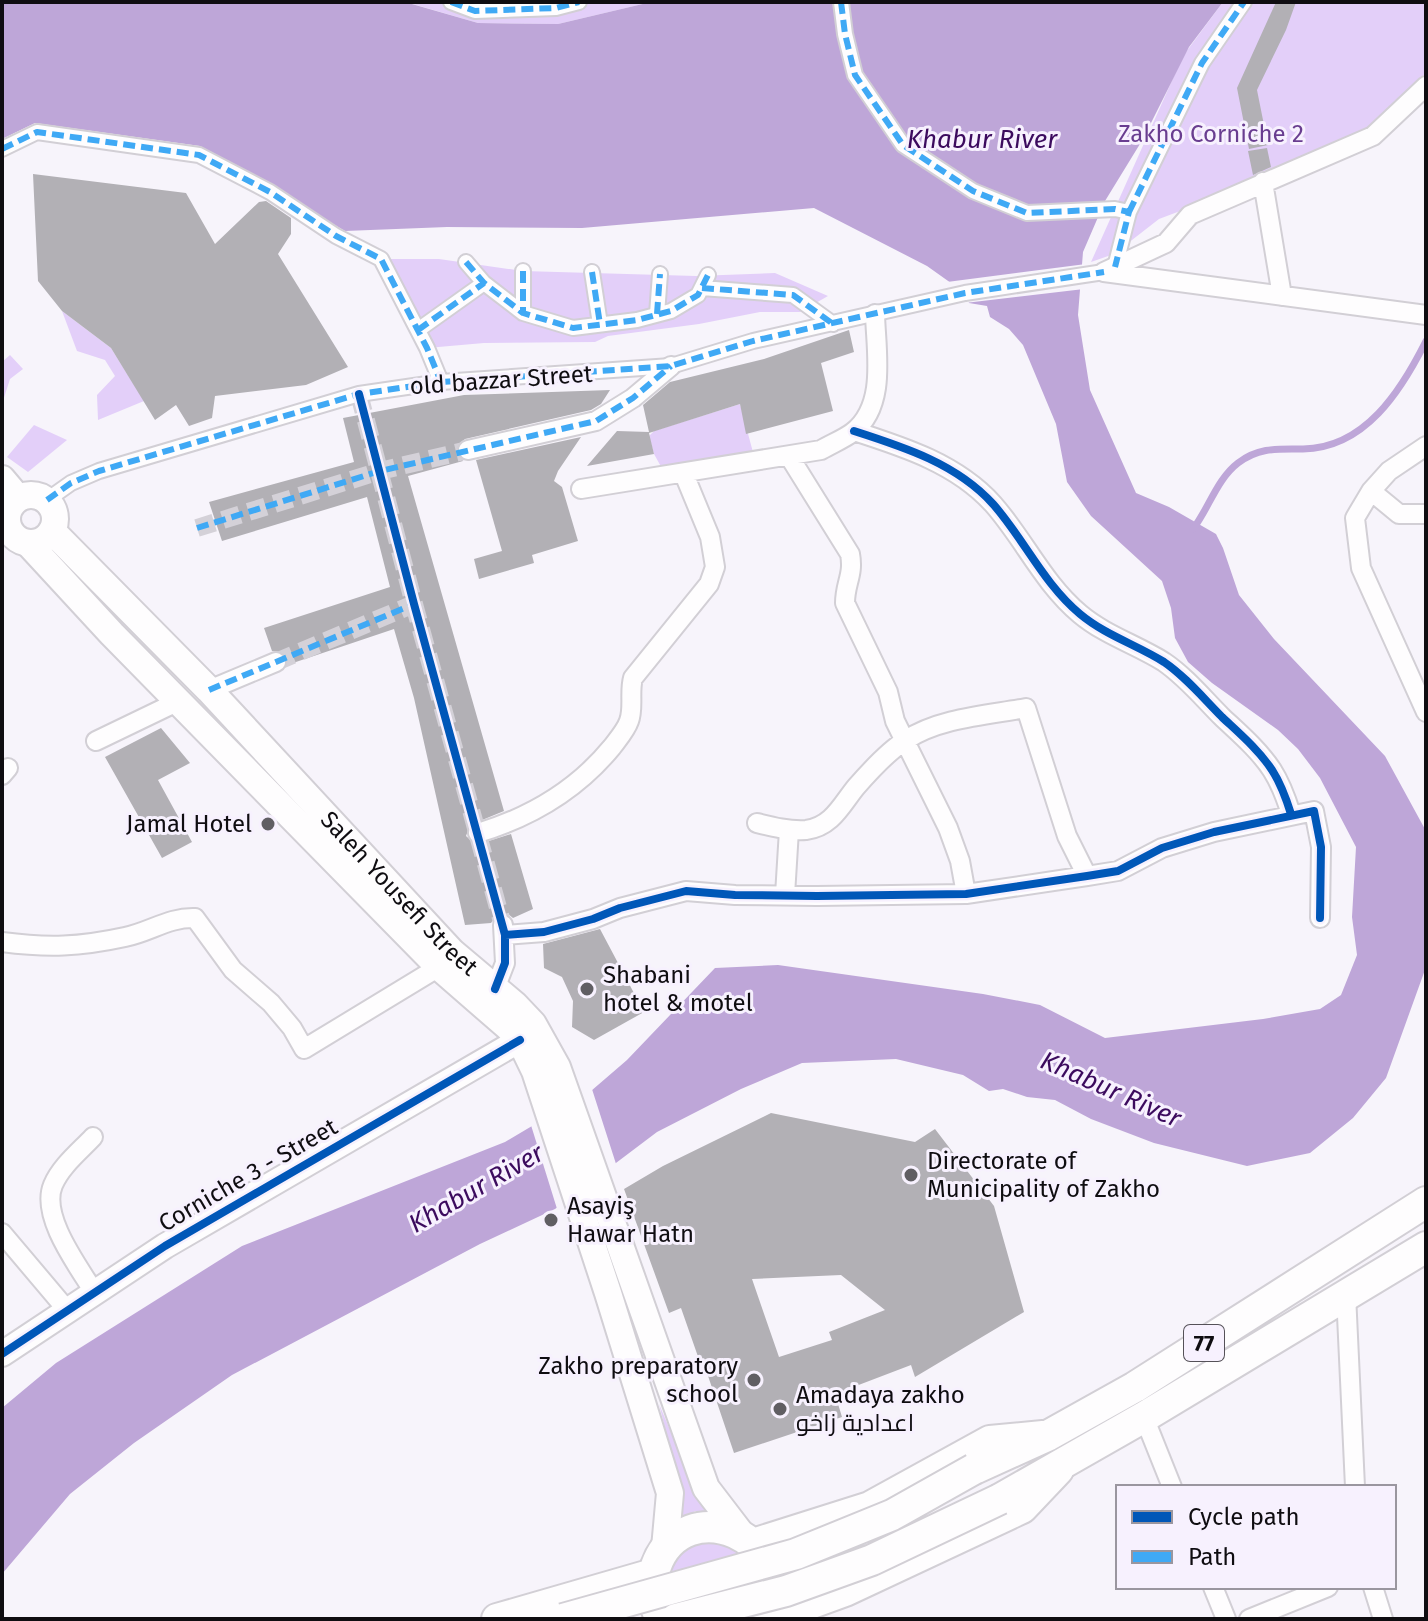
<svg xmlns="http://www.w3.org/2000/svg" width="1428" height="1621" font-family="'Fira Sans',Cairo,sans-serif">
	<rect width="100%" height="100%" fill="#f7f4fb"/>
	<path fill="#e3cff9" d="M406,2H651L558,24L478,23Z
		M1223,2H1426V73L1357,144L1159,219L1114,254L1091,262L1183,56Z
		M381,259H439L523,271L696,276L775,273L828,296L800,312H760L699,324L608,336L595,342L484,343L427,348Z
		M62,311L111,348L144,401L98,420L97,395L115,376L105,360L77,351Z
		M10,355L23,369L10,379L2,404V362Z
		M740,404L754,456L664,472L654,454L649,436L654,431Z
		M34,425L67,440L28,472L7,457Z
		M659,1404L694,1486L718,1519L695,1511L681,1525L679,1484Z
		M706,1539L733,1544L758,1578L749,1619H672L663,1573L679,1550Z"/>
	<path fill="#bea6d8" d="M2,2H405L478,23L558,24L651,2H1223L1189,47L1143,139L1105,201L1083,252L1078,315L1090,390L1136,493L1169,507L1216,534L1223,548L1239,595L1274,639L1385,756L1426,831V967L1386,1078L1353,1118L1310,1153L1247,1166L1154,1143L1091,1119L1055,1100L1027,1097L1003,1089L989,1091L963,1075L896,1059L802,1063L741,1089L657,1132L555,1209L480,1244L232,1375L134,1443L70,1494L2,1574V1408L56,1363L242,1246L505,1142L591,1091L627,1060L715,968L778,965L983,994L1040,1005L1105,1038L1263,1019L1320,1009L1341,995L1357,955L1352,917L1356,847L1320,778L1298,749L1278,730L1212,683L1188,662L1175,638L1171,608L1162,581L1091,516L1067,482L1056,424L1023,345L1009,329L990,317L987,306L969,303L965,293L927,266L814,208L582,228L447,227L345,231L200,146L35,123L2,139Z"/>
	<path fill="#f7f4fb" d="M1086,264L1084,289L965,303L962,295L947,282Z
		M591,1086L617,1167L558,1212L530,1122Z"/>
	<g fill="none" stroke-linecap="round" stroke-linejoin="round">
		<path stroke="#bea6d8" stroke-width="7" d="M1193,529C1209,508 1217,479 1238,463C1259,447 1278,449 1303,449C1365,448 1401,391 1426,341"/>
	</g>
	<path fill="#b2b0b5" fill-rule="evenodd" d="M1276,2H1296L1286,30L1257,90L1268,145L1249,149L1237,88Z
		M1267,148L1271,167L1253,175L1248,151Z
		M33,174L186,193L215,244L259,202L266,201L291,218V234L278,254L348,367L306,385L215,396L212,418L189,426L176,405L155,420L111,348L62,311L38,281Z
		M849,330L854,352L821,363L833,411L746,434L740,404L649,433L654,454L587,466L617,431L649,432L643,405L670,382L764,359Z
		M610,390L601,404L591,410L465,439L456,447L457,453L463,461L408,476L504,811L470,825L466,836L476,845L511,834L533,909L513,918L508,914L497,915L491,923L465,925L414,698L394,629L287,665L284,653L272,651L264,628L390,587L367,497L222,541L209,502L354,462L343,418L464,395Z
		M581,437L558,471L554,481L562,487L578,541L532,555L534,563L479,579L474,559L502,551L476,460Z
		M161,728L190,763L158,780L192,842L162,858L105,757Z
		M600,929L644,1012L594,1040L572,1027L573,1001L562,977L544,968L543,944Z
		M771,1113L915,1142L935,1129L994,1206L1024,1312L915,1377L911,1365L835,1394L842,1417L734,1453L705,1367L702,1368L681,1308L669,1313L624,1189L663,1166ZM841,1275L885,1310L829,1332L832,1340L779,1357L752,1279Z"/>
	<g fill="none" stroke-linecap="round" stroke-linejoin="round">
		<path stroke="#d4d1d8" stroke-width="18" stroke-dasharray="18 9" stroke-linecap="butt" d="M359,394L414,604L502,922
			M197,528L380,471L468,450
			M276,662L414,604"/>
		<defs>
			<path id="pedestrian" d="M451,2L475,11L556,8L579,2
				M841,2L845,34L855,75L903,145L973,191L1027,213L1115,209L1129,212L1115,267
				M2,149L37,132L199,155L270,192L336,236L381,259L427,348L441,382
				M1129,212L1202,63L1244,2
				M466,262L484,283L523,313L573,328L637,320L671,311L698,295L708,275
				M523,271V313
				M592,272L600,324
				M702,288L793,295L833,324
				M657,314L660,274
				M418,330L484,283
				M47,500L71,483L99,471L359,394L441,382L671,366L753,341L965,293L1104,272"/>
			<path id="minor" d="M1263,182L1282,296
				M1104,272L1166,243L1190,215L1373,136L1426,86
				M1104,272L1426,315
				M854,431C904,447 957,464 993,504C1024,539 1043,583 1080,614C1105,635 1137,645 1164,662C1186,677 1203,698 1222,717C1239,733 1259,750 1272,770C1281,784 1286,798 1291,814
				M1426,446L1389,471L1371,491L1355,518L1361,568L1426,712
				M468,450L596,421L633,398L671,366
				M789,456L850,554C854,575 845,583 845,603L888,692L895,721L948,828L960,861L966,894
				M581,489L821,450C831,444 844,439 853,432C887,405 876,352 875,314
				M1371,491L1399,514H1426
				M209,690L276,662
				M96,741L179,701
				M2,775L8,768
				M757,823C773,827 789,831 806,830C832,827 842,804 856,787C870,771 888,751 906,740C939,718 988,715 1026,708L1067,836L1087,876
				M478,833C531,817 576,791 612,747C618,739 626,730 629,721C634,708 629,692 633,678L709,584L715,567L710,537L684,474
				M785,895L789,830
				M505,935L544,932L593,919L620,908L686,891L735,895L817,896L966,894L1087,876L1118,871L1162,848L1214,832L1314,811L1321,847L1320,918
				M2,942C48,948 79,947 125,937C150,932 169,917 195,918L233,970L271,1003L292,1028L304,1049L439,967
				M495,989L505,963L503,925
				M93,1137C80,1151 61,1166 53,1185C40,1216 78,1266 94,1292
				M2,1233L67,1310
				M1346,1294L1355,1487
				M1144,1417L1172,1487
				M1213,1587L1226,1619
				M1373,1587L1383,1619
				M1249,1619L1328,1587"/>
			<path id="tertiary" d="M2,1354L165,1246L520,1040"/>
			<g id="secondary">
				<path d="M2,479L18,498"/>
				<circle cx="31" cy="519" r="24"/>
				<path id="s1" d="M52,531L209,690L452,952L515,1005L533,1024L557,1067L706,1488L742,1535"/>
				<path d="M28,543L112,634L439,967L508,1027L520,1040L535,1071L608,1293L670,1493L665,1548"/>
			</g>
			<path id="primary" d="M753,1544L870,1507L990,1441L1043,1436
				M497,1619L653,1574
				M661,1619C652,1602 649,1584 656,1566C684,1489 803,1538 763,1617
				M768,1619L845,1591L1022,1508L1058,1470"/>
			<path id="trunk" d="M974,1469L1049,1435L1135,1387L1426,1202
				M1000,1499L1144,1417L1426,1247"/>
		</defs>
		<use href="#pedestrian" stroke="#d2cfd5" stroke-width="18"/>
		<use href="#minor" stroke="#d2cfd5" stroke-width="22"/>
		<use href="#tertiary" stroke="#d2cfd5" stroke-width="28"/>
		<use href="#secondary" stroke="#d2cfd5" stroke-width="30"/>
		<use href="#primary" stroke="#d2cfd5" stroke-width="34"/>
		<use href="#trunk" stroke="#d2cfd5" stroke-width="34"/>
		<use href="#pedestrian" stroke="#fefdfe" stroke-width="14"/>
		<use href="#minor" stroke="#fefdfe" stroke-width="18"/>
		<use href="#tertiary" stroke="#fefdfe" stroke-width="24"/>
		<use href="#secondary" stroke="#fefdfe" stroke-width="26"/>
		<use href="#primary" stroke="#fefdfe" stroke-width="30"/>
		<use href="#trunk" stroke="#fefdfe" stroke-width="30"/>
		<defs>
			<path id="trunk-bridge" d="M563,1619L796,1554L892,1515L974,1469
				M676,1619L786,1591L872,1560L1000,1499"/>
		</defs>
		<use href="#trunk-bridge" stroke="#d2cfd5" stroke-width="34" stroke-linecap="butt"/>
		<use href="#trunk-bridge" stroke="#fefdfe" stroke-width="30"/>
		<path stroke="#3fa9f5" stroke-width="6" stroke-dasharray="12 6" stroke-linecap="butt" d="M451,2L475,11L556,8L579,2
			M841,2L845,34L855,75L903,145L973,191L1027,213L1115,209L1129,212L1115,267
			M2,149L37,132L199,155L270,192L336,236L381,259L427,348L441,382
			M1129,212L1202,63L1244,2
			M466,262L484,283L523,313L573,328L637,320L671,311L698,295L708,275
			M523,271V313
			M592,272L600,324
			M702,288L793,295L833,324
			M657,314L660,274
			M418,330L484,283
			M47,500L71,483L99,471L359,394L441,382L671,366L753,341L965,293L1104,272
			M197,528L380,471L596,421L633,398L671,366
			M209,690L414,604"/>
		<defs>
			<path id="cycleway" d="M359,394L414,604L505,935V963L495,989
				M854,431C904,447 957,464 993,504C1024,539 1043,583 1080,614C1105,635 1137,645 1164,662C1186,677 1203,698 1222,717C1239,733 1259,750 1272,770C1281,784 1286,798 1291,814
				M505,935L544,932L593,919L620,908L686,891L735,895L817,896L966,894L1087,876L1118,871L1162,848L1214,832L1314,811L1321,847L1320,918
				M2,1354L165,1246L520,1040"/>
		</defs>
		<use href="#cycleway" stroke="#f7f1fe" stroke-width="13"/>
		<use href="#cycleway" stroke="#0057b8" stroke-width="8"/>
	</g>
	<g fill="#605e63" stroke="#f7f1fe" stroke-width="3">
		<circle cx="268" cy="824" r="8"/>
		<circle cx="587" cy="989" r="8"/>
		<circle cx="911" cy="1175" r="8"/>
		<circle cx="551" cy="1220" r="8"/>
		<circle cx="754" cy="1380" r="8"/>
		<circle cx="780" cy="1409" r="8"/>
	</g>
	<g text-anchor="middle" stroke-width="6" stroke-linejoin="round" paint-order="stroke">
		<rect fill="#f7f1fe" stroke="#555158" stroke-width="2" x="1184" y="1325" width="40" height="36" rx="6"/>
		<g font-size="22" font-weight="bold" fill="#0f0d11">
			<text x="1204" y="1351">77</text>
		</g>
		<g font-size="24" fill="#693d90" stroke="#f7f1fe">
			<text x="1211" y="142">Zakho Corniche 2</text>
		</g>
		<g font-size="24" fill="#0f0d11" stroke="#f7f1fe">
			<text transform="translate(501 380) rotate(-4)" y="8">old bazzar Street</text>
			<text dy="8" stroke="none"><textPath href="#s1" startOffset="502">Saleh Yousefi Street</textPath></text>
			<text transform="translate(248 1175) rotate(-30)" y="8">Corniche 3 - Street</text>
		</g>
		<g font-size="24" fill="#0f0d11" stroke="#f7f1fe" text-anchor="start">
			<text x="252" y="832" text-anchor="end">Jamal Hotel</text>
			<text x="603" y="983">Shabani<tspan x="603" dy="28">hotel &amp; motel</tspan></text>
			<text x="927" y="1169">Directorate of<tspan x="927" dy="28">Municipality of Zakho</tspan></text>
			<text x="567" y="1214">Asayiş<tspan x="567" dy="28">Hawar Hatn</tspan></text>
			<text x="738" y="1374" text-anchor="end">Zakho preparatory<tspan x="738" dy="28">school</tspan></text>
			<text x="796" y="1403">Amadaya zakho<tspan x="796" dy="28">اعدادية زاخو</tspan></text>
		</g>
		<g font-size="26" font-style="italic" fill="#3c0b5e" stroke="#f7f1fe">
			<text x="982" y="148">Khabur River</text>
			<text transform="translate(1111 1089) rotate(24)" y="9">Khabur River</text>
			<text transform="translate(476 1188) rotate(-30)" y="9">Khabur River</text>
		</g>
	</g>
	<rect width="1428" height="1621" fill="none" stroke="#0f0d11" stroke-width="8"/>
	<rect x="1116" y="1485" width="280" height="104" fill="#f7f1fe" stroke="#9a969f" stroke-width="2"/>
	<rect x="1132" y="1511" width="40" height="12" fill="#0057b8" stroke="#9a969f" stroke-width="2"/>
	<text x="1188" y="1525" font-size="24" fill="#0f0d11">Cycle path</text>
	<rect x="1132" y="1551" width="40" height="12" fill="#3fa9f5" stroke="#9a969f" stroke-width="2"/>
	<text x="1188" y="1565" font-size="24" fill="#0f0d11">Path</text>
</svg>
